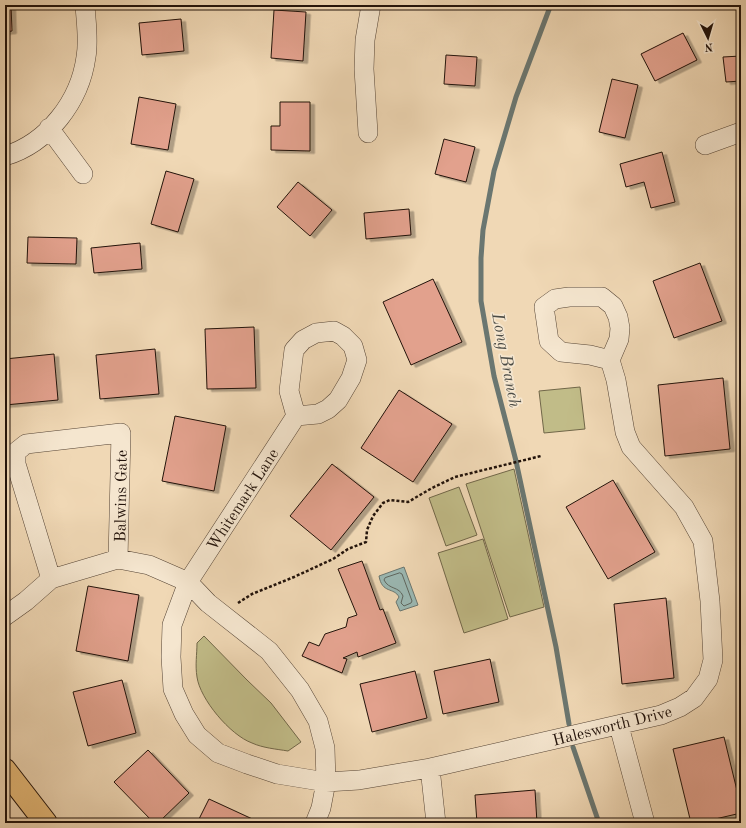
<svg xmlns="http://www.w3.org/2000/svg" width="746" height="828" font-family="'Old Standard TT',serif">
	<defs>
		<filter id="shadow"><feDropShadow dx="4.5" dy="2.5" stdDeviation="0" flood-color="#0004"/></filter>
	</defs>
	<rect width="100%" height="100%" fill="#f0d8b5"/>
	<filter id="stains"><feTurbulence type="fractalNoise" baseFrequency=".005" numOctaves="4"/><feColorMatrix values="0 0 0 0 .2 0 0 0 0 .09 0 0 0 0 .02 0 0 0 .5 -.17"/></filter>
	<radialGradient id="worn" r=".72"><stop offset=".6" stop-color="#630" stop-opacity="0"/><stop offset="1" stop-color="#630" stop-opacity=".3"/></radialGradient>
	<path fill="#c1bc88" stroke="#716749" d="M580,387L585,429L544,433L539,391Z
		M514,469L544,607L510,617L466,484Z
		M459,487L477,535L446,546L429,498Z
		M483,539L508,619L464,633L438,553Z
		M204,636L247,680L271,703L301,742L288,751C276,749 263,748 252,743C230,735 200,699 197,677C195,665 197,654 197,643Z"/>
	<path fill="#9bb9b4" stroke="#6a7670" d="M404,567L418,605L400,611L396,602L399,597C394,587 382,594 379,576Z"/>
	<g fill="none" stroke-linecap="round" stroke-linejoin="round">
		<path stroke="#5e665f" stroke-width="1" d="M400,573L402,574L412,601L411,603L404,606L401,603L403,596C399,586 389,590 384,580L385,578Z"/>
		<path stroke="#6a7670" stroke-width="5" d="M550,5V7L516,97L494,171L483,230L481,258V301L494,376L516,461L556,647L569,724
			M573,747L599,823"/>
	</g>
	<path fill="#e2a18d" stroke="#21120a" filter="url(#shadow)" d="M5,5H11L12,31L5,32Z
		M274,10L306,12L303,61L271,58Z
		M181,19L184,51L142,55L139,23Z
		M683,33L697,60L655,81L641,54Z
		M446,55L477,57L475,86L444,84Z
		M741,56V81L726,82L723,57Z
		M612,79L638,85L625,138L599,132Z
		M139,97L176,104L168,150L131,144Z
		M280,102H310V151L271,150V126H280Z
		M444,139L475,147L466,182L435,174Z
		M662,152L675,202L651,208L644,182L626,187L620,164Z
		M166,171L194,179L178,232L151,224Z
		M298,182L332,210L310,236L277,207Z
		M409,209L411,235L366,239L364,213Z
		M28,237L77,238L76,264L27,263Z
		M140,243L142,269L94,273L91,248Z
		M700,263L722,321L674,338L653,281Z
		M433,279L462,342L411,365L383,302Z
		M254,327L256,388L207,389L205,329Z
		M155,349L159,394L100,399L96,355Z
		M54,354L58,400L5,405V359Z
		M723,378L730,449L665,456L658,385Z
		M399,390L452,424L413,482L361,448Z
		M175,416L226,426L214,491L162,481Z
		M332,464L374,497L331,550L290,516Z
		M613,480L655,552L608,579L566,507Z
		M362,561L380,610L383,609L396,643L358,657L357,652L343,658L347,659L342,673L302,656L309,642L319,646L325,634L346,627L348,618L357,615L338,569Z
		M88,586L139,595L128,661L76,651Z
		M666,598L674,678L622,684L614,604Z
		M490,659L499,702L443,714L434,671Z
		M415,671L427,718L372,732L360,684Z
		M122,680L136,733L88,746L73,692Z
		M724,737L741,807V813L698,823H691L673,749Z
		M148,750L189,793L158,823H154L114,782Z
		M535,790L537,823H477L475,795Z
		M209,799L261,823H197Z"/>
	<g fill="none" stroke-linecap="round" stroke-linejoin="round">
		<defs>
			<path id="minor" d="M49,128L83,174
				M368,133L364,69L365,40L371,5
				M705,145L741,132
				M5,156C48,143 80,101 86,57C89,40 86,22 85,5
				M296,416L289,391L294,350L303,340L316,333L334,331L343,336L353,346L357,360L351,378L338,400L328,409L318,414L296,416L188,582L172,625L171,657L173,689L184,714L197,735L218,753L247,764L277,774L326,782L359,780L430,768L661,715L680,707L694,698L708,679L713,660L710,601L703,541L684,507L631,447L625,432L616,380L610,360L619,339L620,328L618,317L613,306L602,297H569L555,299L544,307L549,341L561,352L590,355L610,360
				M51,579L16,464V452L26,444L121,433L118,559
				M5,616L26,601L51,579L118,559L149,565L188,582L208,603L269,651L300,690L318,721L325,748L326,782L321,808L315,823
				M619,726L645,823
				M430,768L436,823"/>
			<path id="primary" d="M5,770L46,823"/>
		</defs>
		<use href="#minor" stroke="#554435" stroke-width="20"/>
		<use href="#primary" stroke="#21120a" stroke-width="24"/>
		<path stroke="#21120a" stroke-width="2.5" stroke-dasharray="3 2" stroke-linecap="butt" d="M238,603L252,594L294,577L333,559L348,549L366,542L367,530L373,516L383,503L390,500L408,502L432,488L455,477L541,456"/>
		<use href="#minor" stroke="#f5e6cf" stroke-width="19"/>
		<use href="#primary" stroke="#e8bc7a" stroke-width="22"/>
	</g>
	<g text-anchor="middle" stroke-width="3.5" stroke-linejoin="round" paint-order="stroke">
		<g font-size="16" fill="#21120a" stroke="#f5e6cf">
			<text transform="translate(120 496) rotate(-89)" y="6">Balwins Gate</text>
			<text transform="translate(242 499) rotate(-57)" y="6">Whitemark Lane</text>
			<text transform="translate(612 725) rotate(-14)" y="6">Halesworth Drive</text>
		</g>
		<g font-size="17" font-style="italic" fill="#4c4c46" stroke="#f5e6cf">
			<text transform="translate(507 360) rotate(79)" y="6">Long Branch</text>
		</g>
	</g>
	<rect width="746" height="828" fill="none" stroke="#f0d8b5" stroke-width="20"/>
	<rect x="6" y="6" width="734" height="816" fill="none" stroke="#21120a" stroke-width="2"/>
	<rect x="10" y="10" width="726" height="808" fill="none" stroke="#21120a"/>
	<g transform="translate(708 38) rotate(175)" stroke="#f5e6cf" stroke-width="3" paint-order="stroke">
	<path d="M0-3L7 15L0 10L-7 15Z" fill="#21120a"/>
	<text y="-6" font-size="11" font-weight="bold" text-anchor="middle" fill="#21120a">N</text>
	</g>
	<rect width="100%" height="100%" filter="url(#stains)"/>
	<rect width="100%" height="100%" fill="url(#worn)"/>
</svg>
